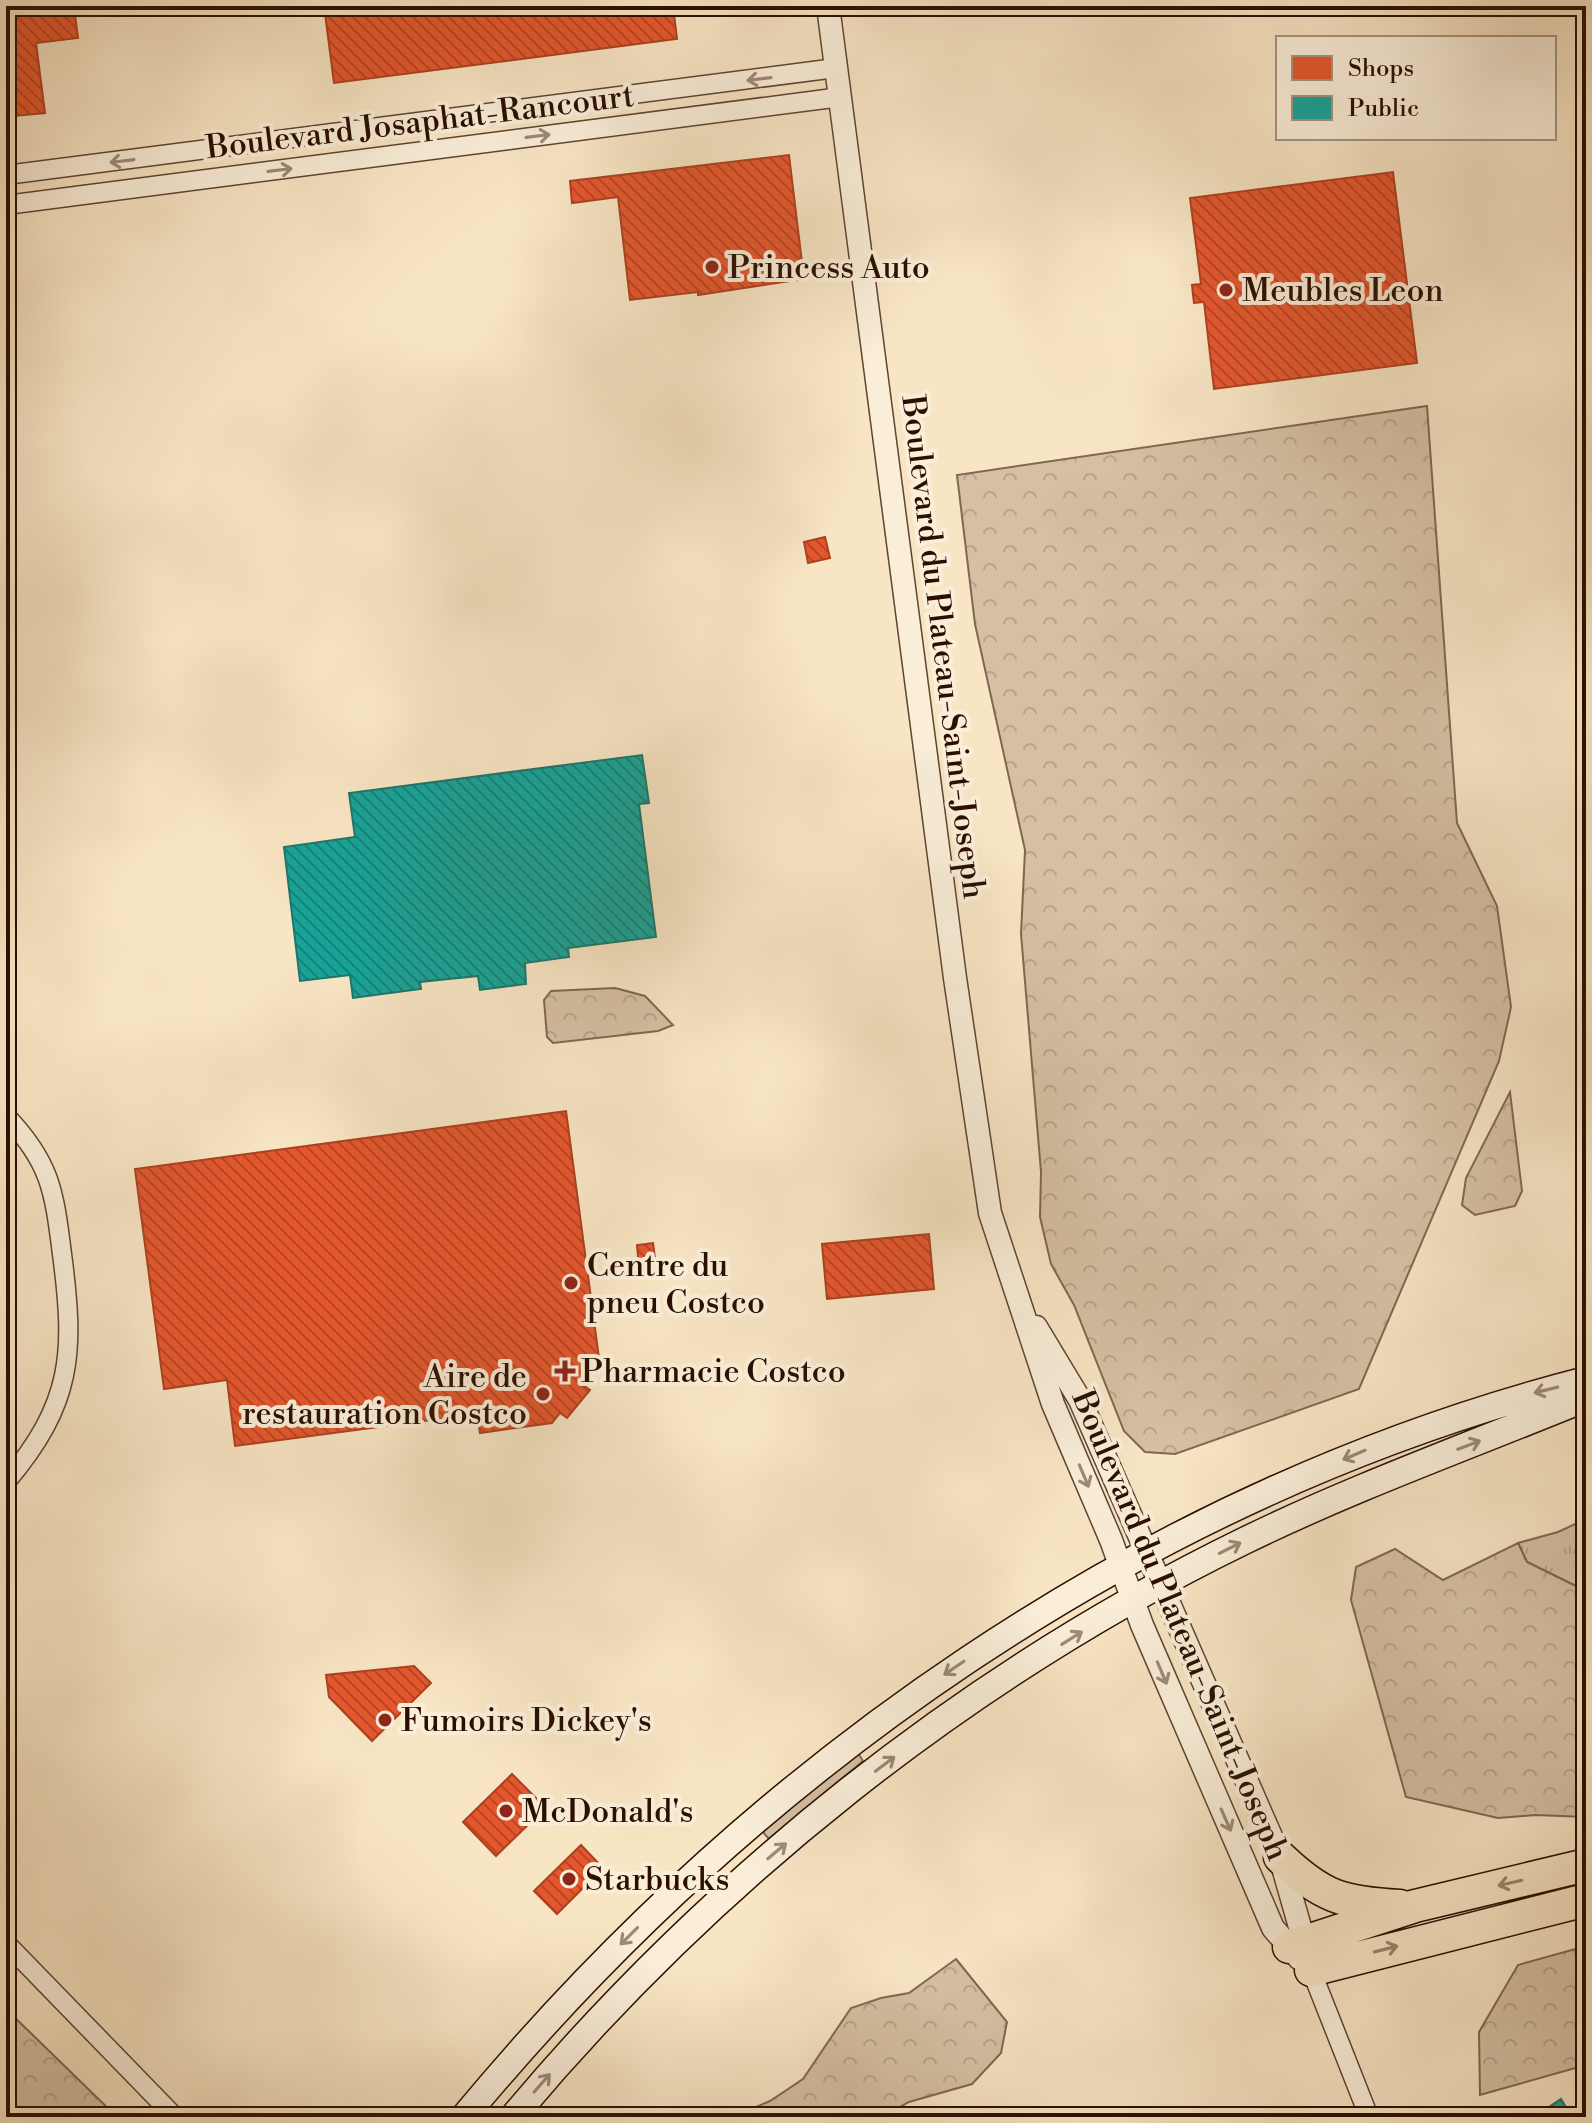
<svg xmlns="http://www.w3.org/2000/svg" width="1592" height="2123" font-family="'Libre Bodoni',serif">
	<defs>
		<pattern id="grass-tufts" width="24" height="20" patternUnits="userSpaceOnUse" patternTransform="scale(2)"><rect width="24" height="20" fill="#d5c0a3"/><path d="M3 7l-1-3M5 7V3M7 7l1-3M15 17l-1-3M17 17v-4M19 17l1-3" fill="none" stroke="#b7a48b"/></pattern>
		<pattern id="forest-crowns" width="20" height="18" patternUnits="userSpaceOnUse" patternTransform="scale(2)"><rect width="20" height="18" fill="#d5c0a3"/><path d="M2 6a3 3 0 1 1 6 0M12 15a3 3 0 1 1 6 0" fill="none" stroke="#b7a48b"/></pattern>
		<pattern id="shops-back-hatch" width="6" height="6" patternUnits="userSpaceOnUse" patternTransform="scale(2)"><rect width="6" height="6" fill="#e4572e"/><path d="M-1 5l2 2M0 0l6 6M5-1l2 2" fill="none" stroke="#b94625"/></pattern>
		<pattern id="public-back-hatch" width="6" height="6" patternUnits="userSpaceOnUse" patternTransform="scale(2)"><rect width="6" height="6" fill="#17a398"/><path d="M-1 5l2 2M0 0l6 6M5-1l2 2" fill="none" stroke="#15837a"/></pattern>
	</defs>
	<rect width="100%" height="100%" fill="#f8e5c4"/>
	<filter id="stains"><feTurbulence type="fractalNoise" baseFrequency=".0025" numOctaves="4"/><feColorMatrix values="0 0 0 0 .2 0 0 0 0 .09 0 0 0 0 .02 0 0 0 .5 -.17"/></filter>
	<radialGradient id="worn" r=".72"><stop offset=".6" stop-color="#630" stop-opacity="0"/><stop offset="1" stop-color="#630" stop-opacity=".3"/></radialGradient>
	<path fill="url(#grass-tufts)" stroke="#806752" stroke-width="2" d="M1586,1519V1591L1527,1562L1518,1543L1558,1532Z
		M858,1753L863,1761L769,1839L762,1831Z"/>
	<path fill="url(#forest-crowns)" stroke="#806752" stroke-width="2" d="M1427,406L1457,823L1497,906L1511,1007L1499,1061L1359,1389L1175,1454L1145,1452L1124,1431L1074,1305L1051,1264L1040,1217L1041,1172L1021,934L1025,850L975,624L957,475Z
		M615,988L645,996L673,1025L658,1031L553,1043L547,1037L544,1000L551,991Z
		M1510,1092L1522,1191L1515,1206L1475,1215L1462,1205L1466,1178Z
		M1518,1543L1527,1562L1586,1591V1817L1535,1815L1498,1818L1406,1797L1351,1600L1356,1567L1395,1549L1443,1580Z
		M1586,1946V2065L1480,2095L1479,2032L1518,1965Z
		M956,1959L1007,2022L1001,2053L972,2084L909,2102L882,2117H733L770,2101L803,2079L851,2008L881,1998L909,1993Z
		M6,2009L117,2117H6Z"/>
	<path fill="url(#shops-back-hatch)" stroke="#ac4120" stroke-width="2" d="M6,6H63L65,17L75,15L78,38L36,43L45,113L14,116L11,91H6Z
		M324,6H673L677,39L334,83Z
		M789,155L804,279L698,295V292L630,300L618,197L572,203L570,181Z
		M1393,172L1417,363L1214,389L1204,302L1194,303L1193,295L1192,285L1201,284L1190,198Z
		M825,537L830,558L808,563L804,542Z
		M566,1111L599,1358L588,1359L591,1376L583,1385L590,1390L567,1418L560,1413L552,1423L480,1433L477,1414L235,1446L227,1380L164,1389L135,1169Z
		M929,1234L934,1289L827,1299L822,1244Z
		M653,1243L656,1266L639,1268L637,1245Z
		M414,1666L431,1683L372,1741L329,1697L326,1675Z
		M512,1774L543,1805L531,1816L534,1819L496,1856L463,1822Z
		M581,1845L603,1868L557,1914L534,1891Z"/>
	<path fill="url(#public-back-hatch)" stroke="#1d766a" stroke-width="2" d="M642,755L649,803L639,804L656,937L568,948L569,957L525,963L526,984L480,990L478,976L420,982L421,989L353,998L350,975L300,981L284,847L355,837L349,793Z
		M1561,2099L1572,2117H1534Z"/>
	<g fill="none" stroke-linecap="round" stroke-linejoin="round">
		<defs>
			<path id="minor" d="M6,175L836,68
				M6,205L841,97
				M6,1116C51,1163 54,1191 62,1254C75,1353 73,1403 6,1482
				M6,1943L175,2117
				M1311,1970L1369,2117"/>
			<path id="tertiary" d="M828,6L955,978L990,1213L1053,1404L1111,1540L1142,1625L1273,1928L1299,1958
				M1036,1327L1080,1400L1280,1857L1308,1955"/>
			<path id="secondary" d="M464,2117C754,1767 1143,1494 1586,1380
				M513,2117C712,1879 966,1676 1246,1540C1357,1486 1472,1445 1586,1398"/>
			<path id="motorway" d="M1280,1857C1322,1897 1342,1903 1400,1906
				M1289,1947L1415,1906L1586,1865
				M1311,1970L1586,1900"/>
		</defs>
		<use href="#minor" stroke="#5e4431" stroke-width="21"/>
		<use href="#tertiary" stroke="#5e4431" stroke-width="25"/>
		<use href="#secondary" stroke="#2b0e00" stroke-width="29"/>
		<use href="#motorway" stroke="#2b0e00" stroke-width="35"/>
		<use href="#minor" stroke="#faeed9" stroke-width="18"/>
		<use href="#tertiary" stroke="#faeed9" stroke-width="22"/>
		<use href="#secondary" stroke="#faeed9" stroke-width="26"/>
		<use href="#motorway" stroke="#f8e5c4" stroke-width="32"/>
	</g>
	<defs><path id="oneway-shaft" d="M-6 0H5M1.5-3L5.5 0L1.5 3" fill="none" stroke-width="1.6" stroke-linecap="round" stroke-linejoin="round" transform="scale(2)"/></defs>
	<g stroke="#9d8977">
		<use href="#oneway-shaft" transform="translate(759 79) rotate(173)"/>
		<use href="#oneway-shaft" transform="translate(538 136) rotate(-7)"/>
		<use href="#oneway-shaft" transform="translate(122 161) rotate(173)"/>
		<use href="#oneway-shaft" transform="translate(280 170) rotate(-7)"/>
		<use href="#oneway-shaft" transform="translate(1546 1390) rotate(166)"/>
		<use href="#oneway-shaft" transform="translate(1469 1445) rotate(-21)"/>
		<use href="#oneway-shaft" transform="translate(1354 1455) rotate(157)"/>
		<use href="#oneway-shaft" transform="translate(1084 1476) rotate(67)"/>
		<use href="#oneway-shaft" transform="translate(1230 1548) rotate(-27)"/>
		<use href="#oneway-shaft" transform="translate(1072 1638) rotate(-32)"/>
		<use href="#oneway-shaft" transform="translate(954 1668) rotate(146)"/>
		<use href="#oneway-shaft" transform="translate(1162 1673) rotate(67)"/>
		<use href="#oneway-shaft" transform="translate(885 1764) rotate(-37)"/>
		<use href="#oneway-shaft" transform="translate(1226 1820) rotate(66)"/>
		<use href="#oneway-shaft" transform="translate(777 1851) rotate(-40)"/>
		<use href="#oneway-shaft" transform="translate(629 1936) rotate(135)"/>
		<use href="#oneway-shaft" transform="translate(542 2083) rotate(-49)"/>
	</g>
	<g stroke="#9c846c">
		<use href="#oneway-shaft" transform="translate(1510 1883) rotate(167)"/>
		<use href="#oneway-shaft" transform="translate(1386 1949) rotate(-14)"/>
	</g>
	<g fill="#8f2418" stroke="#faeed9" stroke-width="3">
		<circle cx="712" cy="267" r="8"/>
		<circle cx="1226" cy="290" r="8"/>
		<circle cx="571" cy="1283" r="8"/>
		<path d="M561 1359h8v8h8v8h-8v8h-8v-8h-8v-8h8z"/>
		<circle cx="543" cy="1394" r="8"/>
		<circle cx="385" cy="1720" r="8"/>
		<circle cx="506" cy="1811" r="8"/>
		<circle cx="569" cy="1879" r="8"/>
	</g>
	<g text-anchor="middle" stroke-width="8" stroke-linejoin="round" paint-order="stroke">
		<g font-size="32" fill="#2b0e00" stroke="#faeed9">
			<text transform="translate(420 121) rotate(-7)" y="11">Boulevard Josaphat-Rancourt</text>
			<text transform="translate(944 647) rotate(83)" y="11">Boulevard du Plateau-Saint-Joseph</text>
			<text transform="translate(1181 1625) rotate(67)" y="11">Boulevard du Plateau-Saint-Joseph</text>
		</g>
		<g font-size="32" fill="#2b0e00" stroke="#faeed9" text-anchor="start">
			<text x="728" y="278">Princess Auto</text>
			<text x="1242" y="301">Meubles Leon</text>
			<text x="587" y="1276">Centre du<tspan x="587" dy="37">pneu Costco</tspan></text>
			<text x="581" y="1382">Pharmacie Costco</text>
			<text x="527" y="1387" text-anchor="end">Aire de<tspan x="527" dy="37">restauration Costco</tspan></text>
			<text x="401" y="1731">Fumoirs Dickey's</text>
			<text x="522" y="1822">McDonald's</text>
			<text x="585" y="1890">Starbucks</text>
		</g>
	</g>
	<rect width="1592" height="2123" fill="none" stroke="#f8e5c4" stroke-width="32"/>
	<rect x="8" y="8" width="1576" height="2107" fill="none" stroke="#2b0e00" stroke-width="4"/>
	<rect x="16" y="16" width="1560" height="2091" fill="none" stroke="#2b0e00" stroke-width="2"/>
	<rect x="1276" y="36" width="280" height="104" fill="#faeed9" stroke="#a79482" stroke-width="2"/>
	<rect x="1292" y="56" width="40" height="24" fill="#e4572e" stroke="#a79482" stroke-width="2"/>
	<text x="1348" y="76" font-size="24" fill="#2b0e00">Shops</text>
	<rect x="1292" y="96" width="40" height="24" fill="#17a398" stroke="#a79482" stroke-width="2"/>
	<text x="1348" y="116" font-size="24" fill="#2b0e00">Public</text>
	<rect width="100%" height="100%" filter="url(#stains)"/>
	<rect width="100%" height="100%" fill="url(#worn)"/>
</svg>
